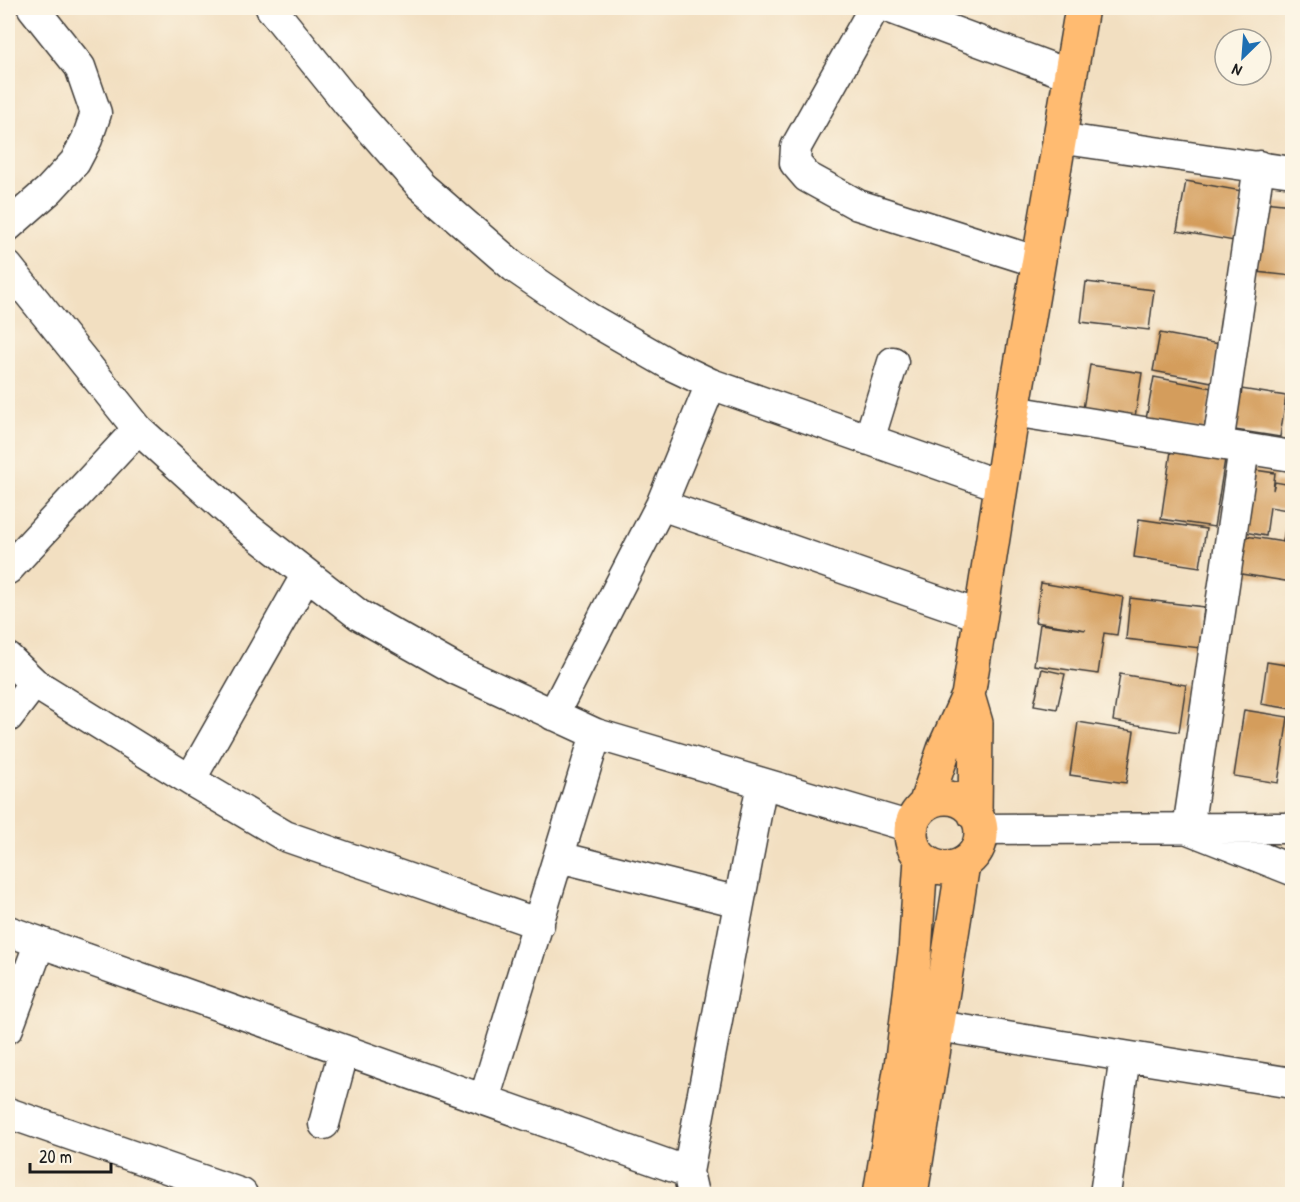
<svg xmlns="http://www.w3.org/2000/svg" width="1300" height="1202" font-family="'Patrick Hand',sans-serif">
	<rect width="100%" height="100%" fill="#fcf5e5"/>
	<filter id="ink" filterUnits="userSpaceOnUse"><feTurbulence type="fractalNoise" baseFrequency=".0167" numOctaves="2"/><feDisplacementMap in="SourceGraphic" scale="12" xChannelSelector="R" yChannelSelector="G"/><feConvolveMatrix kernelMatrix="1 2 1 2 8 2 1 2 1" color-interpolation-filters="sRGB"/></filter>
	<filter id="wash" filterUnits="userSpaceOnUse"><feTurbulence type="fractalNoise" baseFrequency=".008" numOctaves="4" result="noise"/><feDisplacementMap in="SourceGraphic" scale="24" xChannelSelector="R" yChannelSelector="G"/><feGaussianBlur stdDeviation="1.35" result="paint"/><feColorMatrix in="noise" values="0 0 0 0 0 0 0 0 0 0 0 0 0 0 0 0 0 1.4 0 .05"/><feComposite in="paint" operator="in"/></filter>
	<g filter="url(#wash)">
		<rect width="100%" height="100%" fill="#f2dfc1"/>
		<g id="blocks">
			<path fill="#d49d5b" d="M1186,181L1242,191L1234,241L1177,231Z
				M1263,202L1292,205V276L1256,272Z
				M1086,282L1154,290L1149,330L1081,322Z
				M1160,333L1219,344L1212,382L1153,371Z
				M1090,365L1142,373L1135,417L1083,409Z
				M1154,377L1212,388L1204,430L1146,419Z
				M1241,389L1286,396L1280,437L1235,430Z
				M1171,451L1225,459L1214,527L1161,519Z
				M1248,469L1275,473L1273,490L1275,482L1292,485L1287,510L1270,507L1266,536L1239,531Z
				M1291,494L1292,582L1235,573L1240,535L1290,543L1283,541Z
				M1139,519L1206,529L1200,567L1134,557Z
				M1041,583L1123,597L1117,635L1104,633L1098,674L1034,665L1040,624L1086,630L1035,622Z
				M1130,598L1204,607L1200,648L1126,639Z
				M1267,662L1292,666V709L1261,704Z
				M1042,669L1065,674L1057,709L1034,705Z
				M1120,674L1186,685L1179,732L1113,721Z
				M1244,710L1288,717L1278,783L1234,776Z
				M1078,722L1134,731L1126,783L1070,775Z"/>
		</g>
	</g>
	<g filter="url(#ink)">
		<use href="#blocks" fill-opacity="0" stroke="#3c3935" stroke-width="1.5"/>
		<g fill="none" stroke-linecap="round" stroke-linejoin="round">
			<defs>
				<path id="minor" d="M271,8L347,102L421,186L514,267L587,317L669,364L711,384L1001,486
					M874,8L796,147L795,163L807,177L858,205L1038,262
					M890,8L1070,75
					M1058,138L1292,172
					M8,226L49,190L75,162L87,139L96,113L80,67L33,8
					M8,267L138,429L245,526L359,615L455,669L596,734L911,827
					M1013,411L1292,456
					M869,440L893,362
					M1218,444L1259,166
					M1244,448L1188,829L1292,870
					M661,505L981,616
					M8,569L138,429
					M8,658L34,683L190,780L285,836L539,924
					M553,715L661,505L711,384
					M8,717L34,683
					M190,780L306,576
					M980,829L1292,828
					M559,857L739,902
					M8,931L688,1172
					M938,1026L1292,1083
					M8,1028L40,942
					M484,1100L596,734
					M8,1113L242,1194
					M324,1124L344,1050
					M693,1194L688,1172L762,783
					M1105,1194L1125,1057"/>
				<path id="major" d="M968,696L976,723L975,815
					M911 833a35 35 0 1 1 70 0a35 35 0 1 1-70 0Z
					M925,805L944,749L968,696L1013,411L1082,8
					M880,1194L902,1059L915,953L921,858
					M911,1194L963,864"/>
			</defs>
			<use href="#minor" stroke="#3c3935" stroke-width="33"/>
			<use href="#major" stroke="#3c3935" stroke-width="36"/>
			<use href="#minor" stroke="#fff" stroke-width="30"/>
			<use href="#major" stroke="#ffbb71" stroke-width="33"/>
		</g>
	</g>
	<rect width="1300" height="1202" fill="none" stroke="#fcf5e5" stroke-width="30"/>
	<g transform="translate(1243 57) rotate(205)"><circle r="28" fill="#fcf5e5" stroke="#a29e95" stroke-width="1.5"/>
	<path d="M0-4.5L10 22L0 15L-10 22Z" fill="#1f6fb2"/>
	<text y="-9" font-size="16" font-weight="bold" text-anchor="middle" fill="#1c1c1c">N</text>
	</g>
	<path d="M30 1163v9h81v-9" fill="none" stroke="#1c1c1c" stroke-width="3"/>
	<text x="39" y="1163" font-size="18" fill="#1c1c1c" stroke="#fcf5e5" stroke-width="4.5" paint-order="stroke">20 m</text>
</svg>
